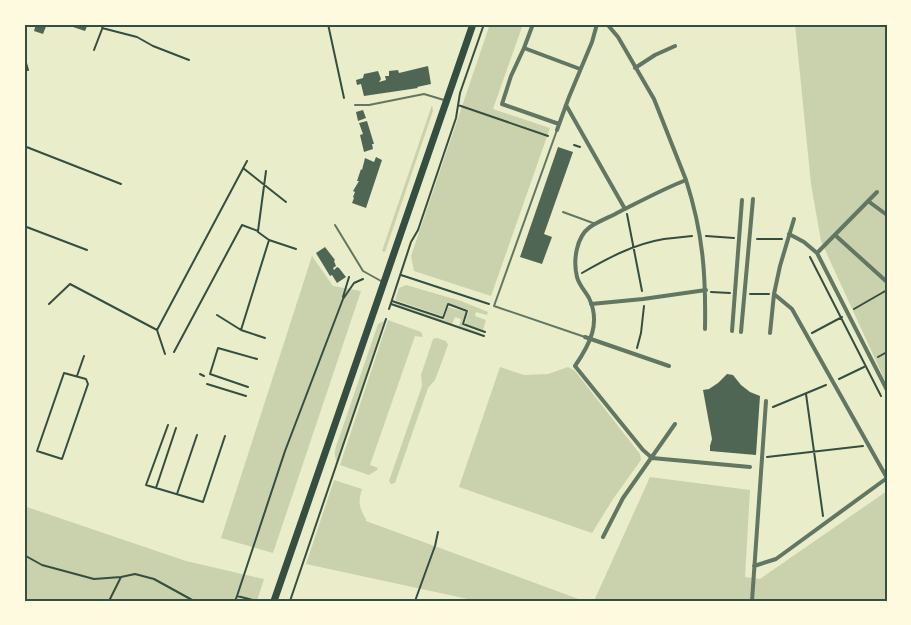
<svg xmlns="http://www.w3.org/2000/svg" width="911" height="625" font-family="Signika,sans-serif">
	<rect width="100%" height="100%" fill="#e9edc9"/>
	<path fill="#cad2ad" d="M490,24H523L493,109L550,128L491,296L414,271L411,256Z
		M795,24H887V385L821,241L811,184Z
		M432,105L433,111L385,252L382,251Z
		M312,256L333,286L361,291L273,553L221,538Z
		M406,285L461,301L488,312L487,315L476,312L475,316L486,320L483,330L465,324L469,310L447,303L442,316L395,300L399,288Z
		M394,303L444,320L448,307L466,312L462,326L481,333L480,334L459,326L461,319L455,317L452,324L394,304Z
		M388,320L421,332L423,337L415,336L370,465L378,468L377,470L369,475L340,465Z
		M384,321L337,462C332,453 337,444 340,435L378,324Z
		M437,338L446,341L448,345L435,380L428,388L395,483L391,484L389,481L422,386L421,375L433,339Z
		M500,367L524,375L548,374L568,367L575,371L640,454L641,460L613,499L592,533L459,487Z
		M650,477L750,490L745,577L760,579L887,491V601H594Z
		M334,480L362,489C358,502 359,508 366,519V521L584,601H477L306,564Z
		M24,506L186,561L264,579L257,601H24Z"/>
	<path fill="#4f6655" d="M36,24H47L43,34L34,31Z
		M64,24H88L85,31Z
		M428,66L431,84L417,87L418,88L364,96L361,84L357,85L356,80L363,78L364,74L378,71L381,79L379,82L386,80L385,76H389V71L398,70L399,73Z
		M363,110L366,118L358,121L356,112Z
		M367,121L374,144H372L373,149L364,152L360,135L363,134L359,123Z
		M558,147L573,152L544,234L552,237L542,264L520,257Z
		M376,157L382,160L366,208L352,203L354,198L353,197L355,192L353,191L359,181H357L361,169L362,170L365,158L374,162Z
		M325,247L335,260L334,261L336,266L333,268L334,270L337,267L339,268L346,277L337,283L332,275L330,276L316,253Z
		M727,374L733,375L741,385L750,392L760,396L756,455L710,451V446L712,439L703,390L709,389L718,383Z"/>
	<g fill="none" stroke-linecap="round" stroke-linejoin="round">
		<path stroke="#344e41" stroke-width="2" d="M328,24L344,98
			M102,28L137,37L153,46L189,60
			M94,50L104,24
			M24,56L28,70H24
			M458,105L548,136
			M574,145L580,147
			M24,146L121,184
			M243,168L286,202
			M627,214L642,291
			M24,226L87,250
			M258,232L269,240L296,249
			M706,236L734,238
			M757,239H782
			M810,257L881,396
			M582,273C608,258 634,244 664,239C673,238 683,237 692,236
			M401,275L489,304
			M711,292L730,293
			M750,294H769
			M343,297L349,277
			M392,301L443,318L448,304L467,311L463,324L485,332
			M49,304L70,284L157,330L165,354
			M391,304L484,336
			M389,309L411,242L418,230L456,118L460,93L484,24
			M854,309L887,290
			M217,315L241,330L265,338
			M157,330L247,161
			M241,330L269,240
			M812,333L842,317
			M637,348L641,333L644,306
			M174,352L242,225L258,231L266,171
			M878,357L887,352
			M64,373L86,379L88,384L62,459L37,451Z
			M200,374L204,376
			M77,376L84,356
			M839,379L864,367
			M207,384L246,396
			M248,387L210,374L218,348L257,359
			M806,394L823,516
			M773,407L826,385
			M168,425L146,485L203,502L225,436
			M767,457L863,446
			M156,488L176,428
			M177,494L197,435
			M24,555L42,565L94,579L121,577L135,574L154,579L194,601
			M237,596L285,451L343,299L354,283L363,279
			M109,601L121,577
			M235,601L237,596L257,601
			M290,601L386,319
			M415,601L435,546L438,532"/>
		<path stroke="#617663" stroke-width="2" d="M355,105H369L424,94L444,100
			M557,130L494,306L585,337
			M563,212L593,223
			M335,225L363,271L381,281"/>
		<path stroke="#617663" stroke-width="4" d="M533,24L524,48L511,76L502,104L559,124
			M607,24L618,37L654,99L686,180
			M524,48L580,69
			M635,68L655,55L675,46
			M566,105L625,209
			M557,130L569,97L592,42L597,24
			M868,201L887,215
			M789,234L804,242L817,253L877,192
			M835,235L887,282
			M817,253L887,390
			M774,294L792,309L887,478
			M591,304L643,299L706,290
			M705,329C706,274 703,233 686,180C663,189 641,201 619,212C610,217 599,221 590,227C576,237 573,261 577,277C579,285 585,291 589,298C601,323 590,344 575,366L643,450L652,458L750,467
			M732,331L742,200
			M741,332L753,199
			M770,333L774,294L780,266L794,219
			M585,337L669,366
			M603,537L623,498L675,424
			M754,566L776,559L887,478
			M752,601L766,401"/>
		<path stroke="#344e41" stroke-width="7" d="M274,601L473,24"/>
	</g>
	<rect width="911" height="625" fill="none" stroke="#fefae0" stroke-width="51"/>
	<rect x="26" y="26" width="860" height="574" fill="none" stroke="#344e41" stroke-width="2"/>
</svg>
